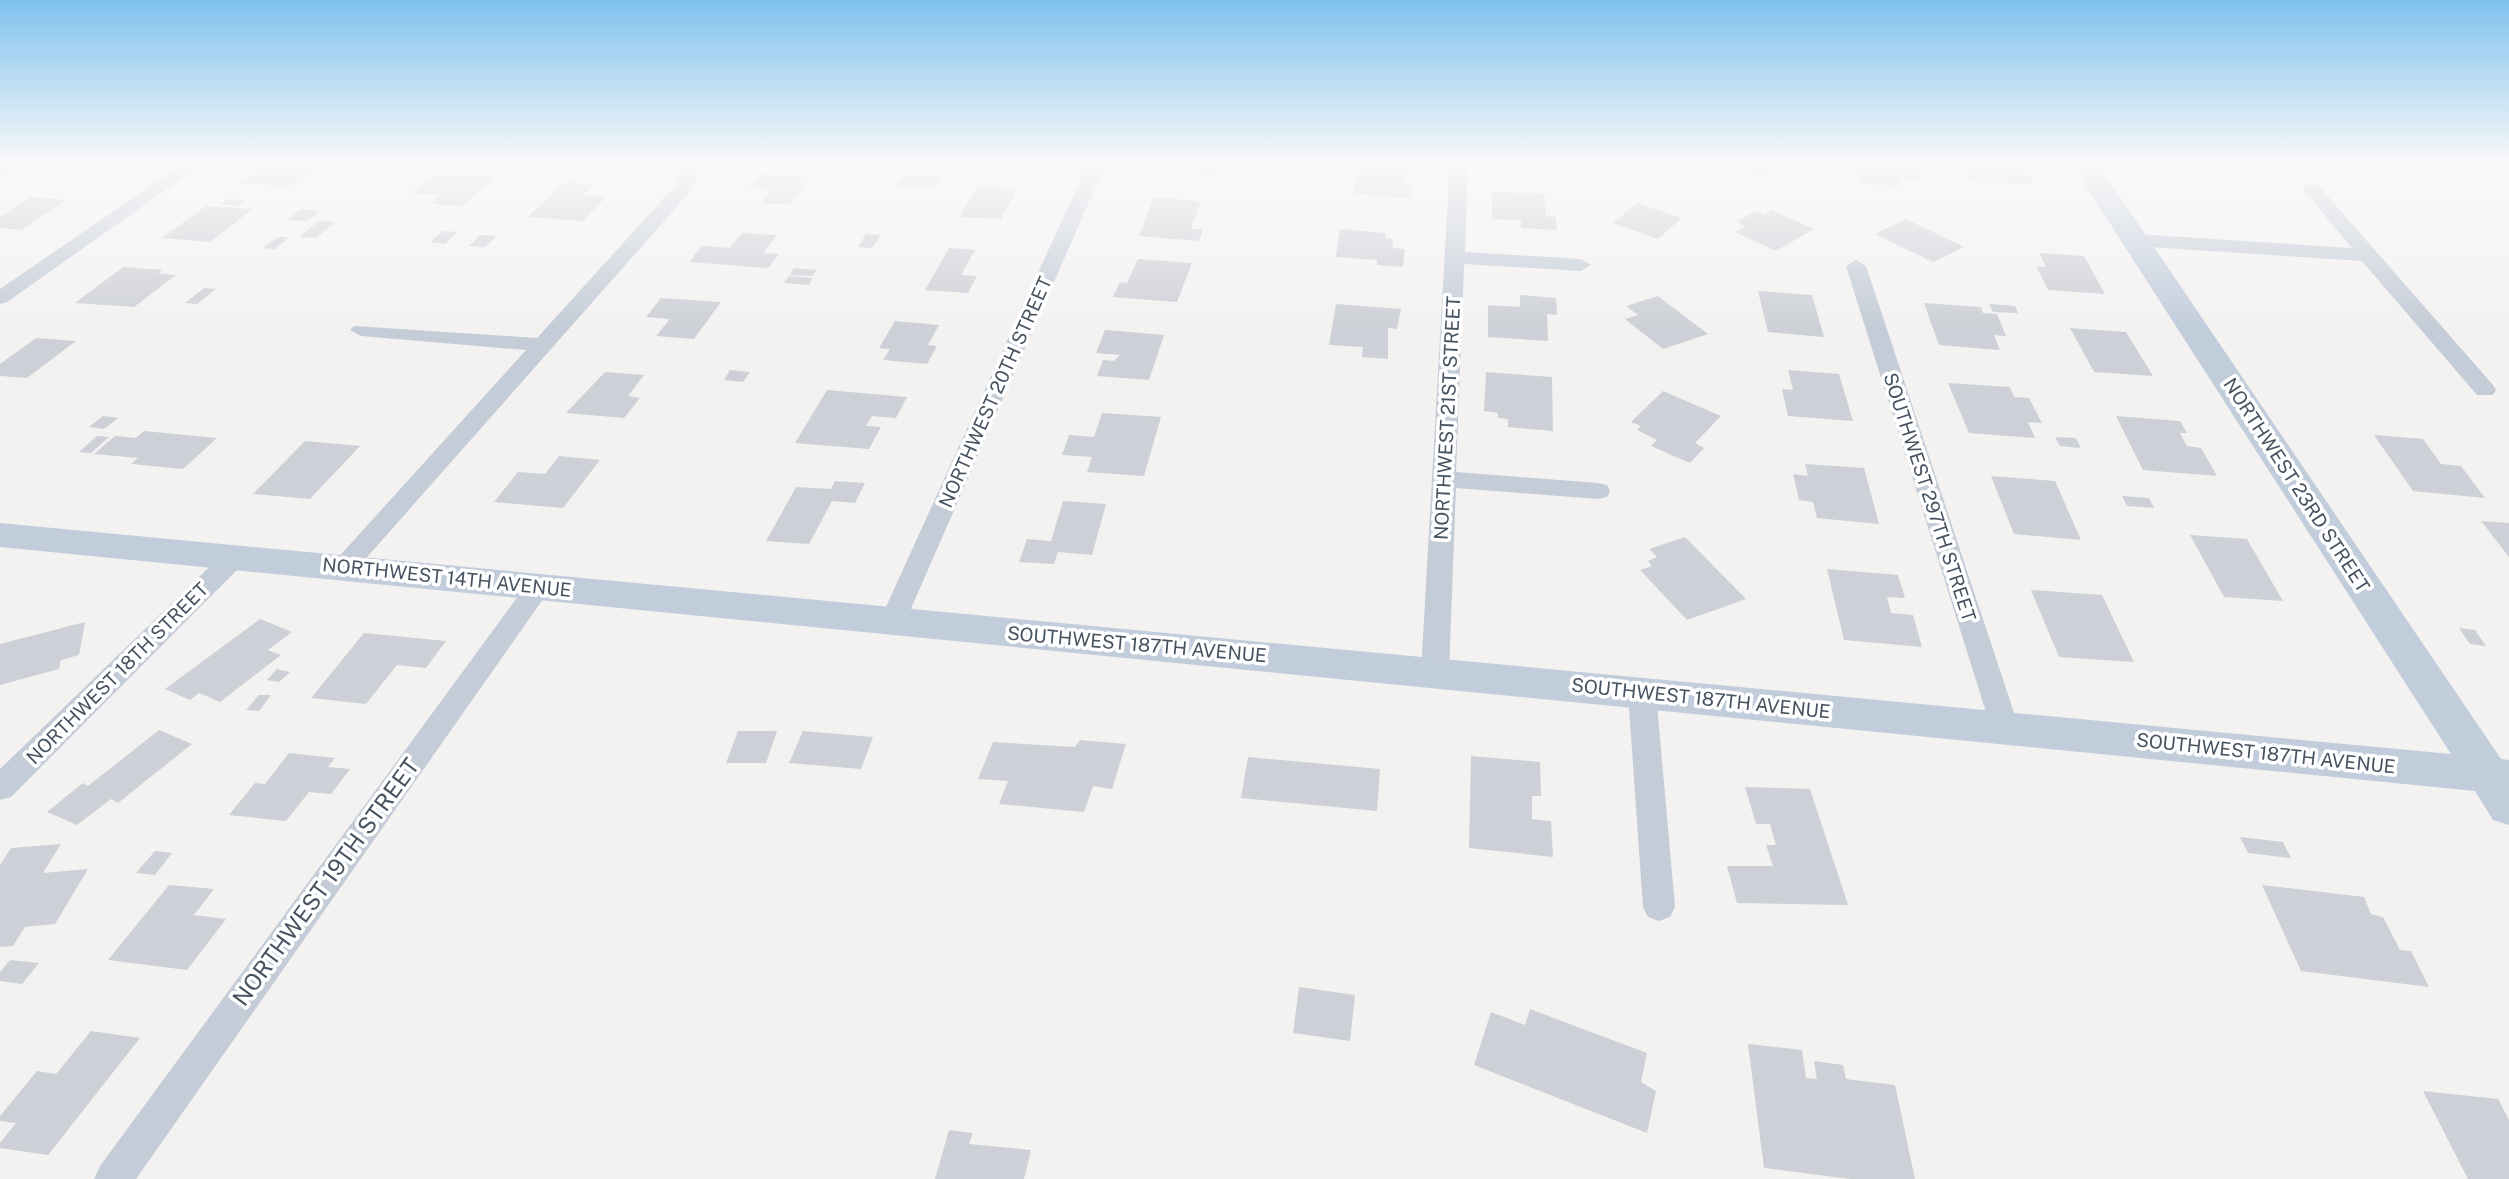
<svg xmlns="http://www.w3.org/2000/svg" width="2509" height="1179" font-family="'Public Sans',sans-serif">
	<rect width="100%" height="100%" fill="#f4f1f1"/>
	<path fill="#cdd0d6" d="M82,163H124L110,172L72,169Z
		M265,163H322L290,187L237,183Z
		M1178,163H1220L1215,175L1174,171Z
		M1387,163H1409L1404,182H1411L1412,198L1354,194L1358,164L1386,166Z
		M1725,163H1787L1757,177Z
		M1853,163L1916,164L1923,180L1899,179L1902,186L1860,184Z
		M1959,163H2023L2035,185L1969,181Z
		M10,165L22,166L5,176H0V171Z
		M761,173L811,177L790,205L761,203L771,189L749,188Z
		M464,174L496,177L462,206L431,204L440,195L411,193L432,175L461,177Z
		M903,174L940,176L934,188L895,185Z
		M564,182L594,184L583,195L607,196L583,221L528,217Z
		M977,186L1017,189L1001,219L960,217Z
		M1492,191L1544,194L1546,216L1556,217L1557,230L1521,228V220L1492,219Z
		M30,197L67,200L21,230L0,228V217Z
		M1154,198L1201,201L1191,229H1203L1199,241L1139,236Z
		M228,199L246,201L238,206L220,204Z
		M1637,203L1682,218L1658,239L1613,223Z
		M206,206L253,209L210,242L162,238Z
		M301,209L320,211L307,221L288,220Z
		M1772,210L1814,229L1776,251L1735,232L1746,226L1736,222L1755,211L1764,215Z
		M1906,219L1964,247L1933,262L1875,234Z
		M319,221L335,222L316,238L299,237Z
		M1340,229L1386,233L1385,238L1393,239L1392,248L1405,249L1403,267L1377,265V260L1336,257Z
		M443,231L458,232L445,244L430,242Z
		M742,233L777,235L763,253L779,254L768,268L689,262L702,246L729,248Z
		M866,234L881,235L872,248L858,247Z
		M480,235L497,236L485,247L469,246Z
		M278,237H289L275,249L263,248Z
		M949,248L975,250L961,275L977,276L968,293L925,290Z
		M2039,253L2084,256L2105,294L2048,290L2036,266L2046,267Z
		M1138,259L1192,263L1177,302L1113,297L1120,282L1127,283Z
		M123,267L163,270L158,273L176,275L134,307L75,303Z
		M794,268L817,270L812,276L790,275Z
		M789,276L813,278L809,285L784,283Z
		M204,288L216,289L197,304L185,303Z
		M1758,291L1812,295L1824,337L1768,332Z
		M1520,295L1556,298L1557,315L1547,314L1548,341L1488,337V305L1520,307Z
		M1658,296L1708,334L1663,349L1625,319L1638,315L1626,306Z
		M661,298L721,302L694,339L656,336L670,319L646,317Z
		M1924,303L1981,307L1983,313L1997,314L2006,336L1994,335L2000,350L1939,345Z
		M1336,304L1401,309L1397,329L1388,328V359L1362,357L1363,347L1329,345Z
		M1989,304L2015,306L2018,313L1993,312Z
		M895,321L939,325L928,345L937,346L927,364L883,360L890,349L879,348Z
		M2070,328L2126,332L2153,376L2094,372Z
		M1105,330L1164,335L1149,380L1097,376L1103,360L1114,361L1120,355L1096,353Z
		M36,338L76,341L27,378L0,376V364Z
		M730,370L750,372L743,382L724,380Z
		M1788,370L1839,374L1853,421L1788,416L1782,389L1793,390Z
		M605,372L644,375L628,396L640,398L624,418L566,413Z
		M1486,372L1552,377L1553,431L1508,427V419L1498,418V413L1484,411Z
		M1948,383L2010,387L2014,397L2029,398L2042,423L2028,422L2035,438L1969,433Z
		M827,390L907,397L896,418L872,416L866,426L881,427L869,449L795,443Z
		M1663,391L1721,416L1695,443L1704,448L1690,463L1651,446L1657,440L1637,430L1641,426L1631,422Z
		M1102,413L1161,417L1144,476L1087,472L1092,457L1062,455L1069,435L1094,437Z
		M103,416L118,418L104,429L89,427Z
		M2116,416L2180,421L2187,433H2180L2187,446L2201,448L2217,476L2143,470Z
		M144,431L217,438L183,469L131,464L138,458L94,454L115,436L136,438Z
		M2374,435L2423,439L2441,464L2461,466L2485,498L2413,491Z
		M97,436L109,437L91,453L79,452Z
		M2055,437L2076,438L2081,448L2060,446Z
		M305,441L360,446L310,499L253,494Z
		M559,456L600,460L563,508L494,502L518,472L545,474Z
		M1805,464L1864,468L1879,524L1817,518L1813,502L1799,500L1793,474L1808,476Z
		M1991,476L2055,481L2081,540L2014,534Z
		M835,481L865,483L855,503L832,501L809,544L766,541L796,487L831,489Z
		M2122,496L2149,498L2154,508L2127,506Z
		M1063,501L1106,504L1092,555L1058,552L1054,564L1019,562L1027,539L1051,541Z
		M2481,521L2509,523V557Z
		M2190,535L2247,539L2283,601L2224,597Z
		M1685,537L1746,599L1687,620L1640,570L1652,566L1648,561L1657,557L1649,549Z
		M1827,569L1898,575L1905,598L1887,597L1891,613L1913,615L1922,647L1844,640Z
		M2031,590L2102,595L2134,662L2059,657Z
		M260,619L292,632L268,650L281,655L220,702L199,693L190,700L165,689Z
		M85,622L79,655L61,660L59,669L0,685V644Z
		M2459,628L2475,630L2486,646L2470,644Z
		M364,633L446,641L426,668L397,665L366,704L311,698Z
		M277,669L290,672L279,682L267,680Z
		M259,695H271L259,711L246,710Z
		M159,730L192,744L118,803L111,799L77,825L47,812L83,783L88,786Z
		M738,731H777L766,763H726Z
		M803,731L873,737L861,769L789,763Z
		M1080,740L1126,744L1112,789L1093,786L1084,812L999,804L1008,781L978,779L993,742L1075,747Z
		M289,753L335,758L328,767L350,769L331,794L309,792L286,821L229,815L255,783L265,784Z
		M1471,756L1540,762L1541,796H1532V819L1551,821L1553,857L1469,848Z
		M1248,757L1380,769L1377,811L1241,798Z
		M1745,787L1810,789L1848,905L1737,903L1727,866H1773L1766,845H1776L1770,824H1756Z
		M2240,837L2283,842L2291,858L2248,853Z
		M61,844L43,873L88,869L55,924L25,927L13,946L0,947V865L11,848Z
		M155,851L172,853L155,875L136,873Z
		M169,885L214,889L194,915L226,919L187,970L108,960Z
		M2262,885L2364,897L2371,914L2383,917L2400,950L2411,951L2429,987L2301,971Z
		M10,960L39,963L22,984L0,981V972Z
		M1299,987L1355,995L1350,1041L1293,1033Z
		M1530,1009L1647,1053L1641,1082L1656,1091L1647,1133L1474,1065L1491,1012L1525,1025Z
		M91,1031L140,1038L48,1155L0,1148V1143L16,1123L0,1121V1116L37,1071L56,1074Z
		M1748,1044L1802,1050L1806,1078L1817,1079L1814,1061L1843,1065L1846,1079L1895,1085L1915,1179H1850L1764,1168Z
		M2423,1091L2498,1099L2509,1120V1179H2468Z
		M949,1130L973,1133L969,1144L1031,1150L1024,1179H935Z"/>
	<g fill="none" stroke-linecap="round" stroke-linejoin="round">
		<path fill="#c4ccd7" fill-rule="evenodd" d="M184,163H204L7,302L0,304V289Z
			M687,163H705L688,194L353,573L344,576L335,573L331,567L335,561L526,350L361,336L350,330L354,326L537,338L673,188Z
			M1088,163H1106L906,620L902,627L893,630L884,627L880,620Z
			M1450,163H1468L1465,252L1581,259L1591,265L1581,271L1464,264L1456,472L1598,483L1607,485L1610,491L1607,497L1598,499L1456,488L1449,672L1445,679L1435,682L1425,679L1421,672Z
			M2311,182L2317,184L2493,385L2496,390L2493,395H2477L2362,261L2135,246L2125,240L2135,234L2352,248L2302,188Z
			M1856,260L1866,266L2019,728L2015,736L2005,739L1995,736L1991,728L1846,266Z
			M235,548L244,551L248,557L244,563L11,797L0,800V769L226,551Z
			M539,577L548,580L552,586L548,592L136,1179H94L100,1166L530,580Z
			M1642,682L1652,686L1656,693L1675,907L1670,917L1659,921L1648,917L1643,907L1628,693L1632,686Z"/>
		<path fill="#c2cddc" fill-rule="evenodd" d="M2071,163H2097L2501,759L2509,760V825L2493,820L2475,791L0,547V523L2451,754Z"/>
	</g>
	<linearGradient id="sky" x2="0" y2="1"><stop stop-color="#80c2ee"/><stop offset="0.5" stop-color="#faf9f9"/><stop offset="1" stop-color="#faf9f9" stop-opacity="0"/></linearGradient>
	<rect width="2509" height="328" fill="url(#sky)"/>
	<g text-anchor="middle" stroke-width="7" stroke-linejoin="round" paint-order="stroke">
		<g font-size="19" fill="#475361" stroke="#fff">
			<text transform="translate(995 392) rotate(-66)" y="7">NORTHWEST 20TH STREET</text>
			<text transform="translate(1447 418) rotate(-87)" y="7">NORTHWEST 21ST STREET</text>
			<text transform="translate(2297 485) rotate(57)" y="7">NORTHWEST 23RD STREET</text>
			<text transform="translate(1930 497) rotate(72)" y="7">SOUTHWEST 297TH STREET</text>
			<text transform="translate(447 577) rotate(6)" y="7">NORTHWEST 14TH AVENUE</text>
			<text transform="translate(1137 644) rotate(5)" y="7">SOUTHWEST 187TH AVENUE</text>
			<text transform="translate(117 673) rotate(-45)" y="7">NORTHWEST 18TH STREET</text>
			<text transform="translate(1701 698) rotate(6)" y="7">SOUTHWEST 187TH AVENUE</text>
			<text transform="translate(2266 753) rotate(6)" y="7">SOUTHWEST 187TH AVENUE</text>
		</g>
		<g font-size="23" fill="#475361" stroke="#fff">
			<text transform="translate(326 882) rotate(-54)" y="8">NORTHWEST 19TH STREET</text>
		</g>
	</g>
</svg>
